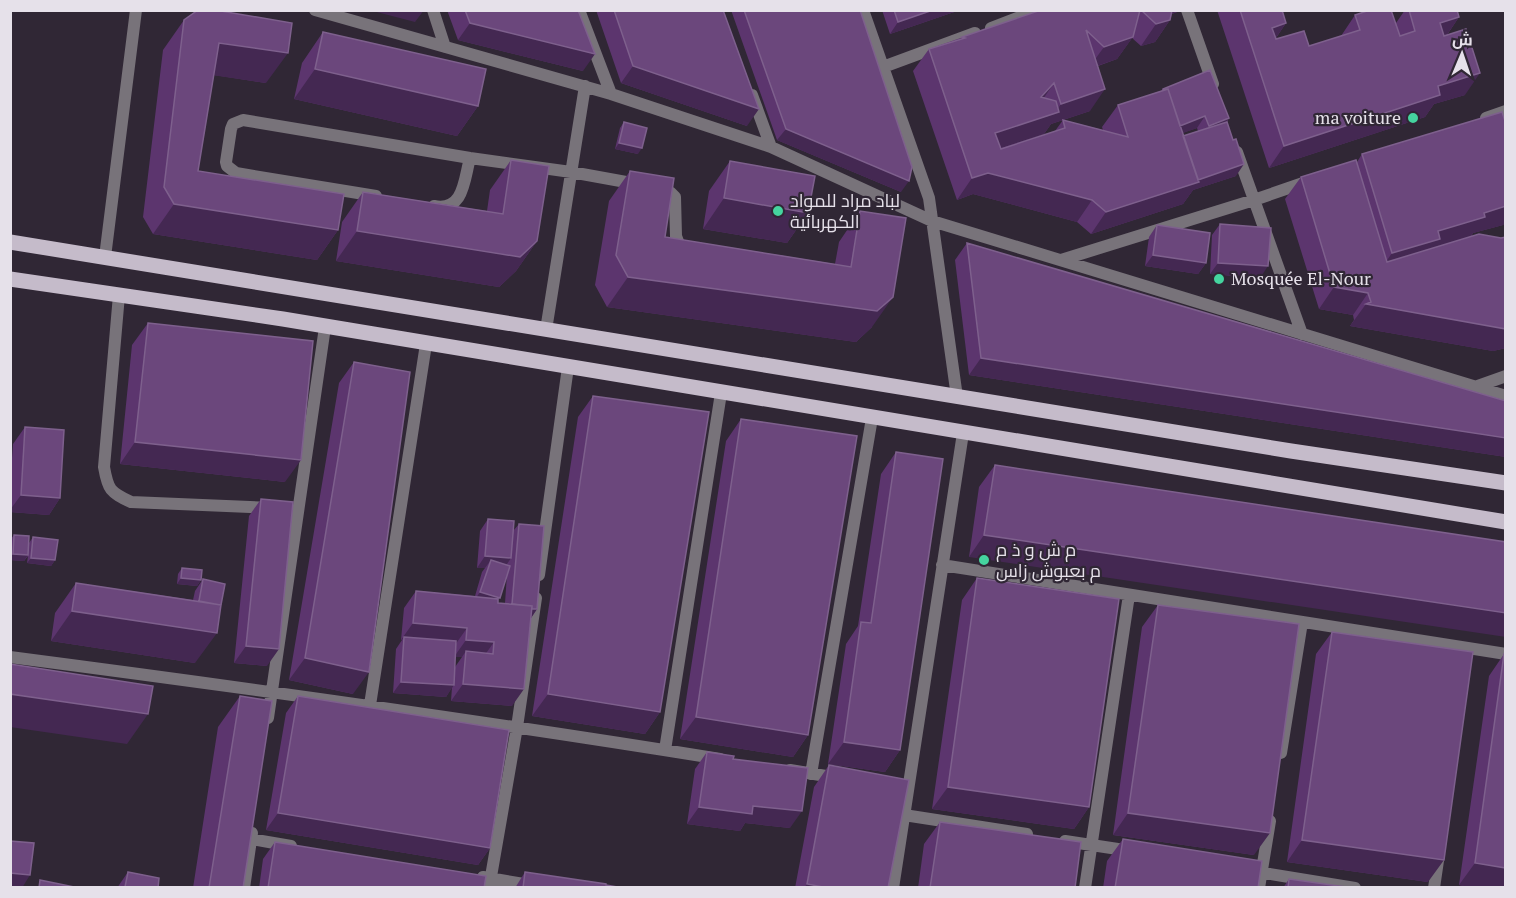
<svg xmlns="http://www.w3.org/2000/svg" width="1516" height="898" font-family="'PT Serif',Cairo,serif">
	<rect width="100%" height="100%" fill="#302735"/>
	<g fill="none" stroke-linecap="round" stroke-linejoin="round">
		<path stroke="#78737a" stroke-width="12" d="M315,10L611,94L771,147L932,221L1506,396
			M433,10L445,47
			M579,10L611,94
			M863,10L929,198L957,397
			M1187,10L1213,84
			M991,28L1038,10
			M883,67L975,33
			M752,95L771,147
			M1486,118L1506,111
			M1237,152L1302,334
			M657,188L671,193L675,197L676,236L679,244L686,252
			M376,196L236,173L227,166L226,162L231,129L233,124L243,120L470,158L571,172L637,184
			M434,206C464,212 464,180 470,158
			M105,257L136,10
			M1061,260L1254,200L1309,181
			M119,295L104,467C108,490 110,492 131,502L271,508
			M546,330L585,86
			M1475,387L1506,376
			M942,565L1506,654
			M539,575L568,367
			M10,657C248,688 484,721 720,759
			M370,705L426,344
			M268,718L325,327
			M665,750L721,393
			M1281,753L1302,622
			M790,770L838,778
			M811,774L872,418
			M904,815L1027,834
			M251,839L291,846
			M1065,841L1131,851
			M1246,870L1355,888
			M483,877L548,888
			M244,888L252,833
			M489,888L517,727L536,598
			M893,888L963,433
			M1085,888L1129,595
			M1259,888L1270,821
			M1434,888L1439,854"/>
		<path stroke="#c5bbca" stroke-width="15" d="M10,242L1291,451L1506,483
			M10,279L283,319L1506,522"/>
	</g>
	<path fill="#5c356e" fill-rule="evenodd" d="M447,10H578L583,71L458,40Z
		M596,10H723L747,126L621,83Z
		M731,10H860L901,192L777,140Z
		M882,10H960L890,34Z
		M1041,10H1178L1177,12L1172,14L1170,20L1155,42L1141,46L1132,38L1117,59L1098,66L1090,111L1051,124L1044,134L1001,149L1055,131L1063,120L1103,130L1102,127L1118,105L1161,91L1163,89L1229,118L1227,122L1236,176L1193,190L1183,204L1091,234L1077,222L973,194L957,200L913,71L929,49ZM1197,128L1198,131L1183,136L1182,133Z
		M1217,10H1282L1286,23L1276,38V39L1309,46L1341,36L1355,15L1396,23L1405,10H1457L1459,17L1447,35L1465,95L1434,104L1425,117L1269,168Z
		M184,20L266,83L214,75L198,171L338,230L317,260L153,234L143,217L163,50Z
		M323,32L478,106L457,136L294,99L302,63Z
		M1506,118V221L1503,225L1473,233L1471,237L1501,238L1506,237V348L1493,351L1350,326L1354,320L1353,315L1319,309L1285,199L1301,177L1357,162L1362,154L1504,120Z
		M624,122L638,154L615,149L620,128Z
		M511,160L537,241L516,271L499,287L336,261L342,222L363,192L487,211L490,190Z
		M730,161L808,213L787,243L703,229L709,191Z
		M630,171L665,237L835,264L839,242L860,211L872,327L856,342L607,307L595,285L609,201Z
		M1220,224L1260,278L1210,274L1212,235Z
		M1157,225L1206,263L1198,274L1145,266L1149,237Z
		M967,243L1506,401V457L969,375L955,260Z
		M148,323L285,482L120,464L132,345Z
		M354,362L353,694L289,680L339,383Z
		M593,396L660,712L645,734L532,716L578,417Z
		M741,419L808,735L793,757L680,739L726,441Z
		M25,427L60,498L49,515L10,512V485L13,444Z
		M896,452L900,750L885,772L828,764L846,644L858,626L881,474Z
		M995,465L1506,542L969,557L979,487Z
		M261,499L267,666L234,663L249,516Z
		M488,519L513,531L519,524L537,609L531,618L512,706L451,701L452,687L446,697L393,693L396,649L402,640H401L404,608L416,591L475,596L482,572L485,568H477L480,531ZM507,574L505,603H498V600ZM455,657H462L455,667Z
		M14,535L28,552L29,543L33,537L55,560L51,566L27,563L28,556L24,561L10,560V540Z
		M182,568L201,580L197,586L177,584L178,574Z
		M977,578L1089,807L1074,829L932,809L962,600Z
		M203,579L195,663L51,641L55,613L76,583L193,600L195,591Z
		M1158,605L1254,855L1113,835L1142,627Z
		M1332,632L1428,882L1287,862L1316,654Z
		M1504,654L1506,888H1475L1459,885L1489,676Z
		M240,696L243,888H193L218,727Z
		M298,696L490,848L478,865L266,830L286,713Z
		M707,752L733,759L790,828L745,823L740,831L687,824L695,769Z
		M829,765L888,888H795L814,787Z
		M940,822L1075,888H918L924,844Z
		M1123,839L1258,888H1103L1107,861Z
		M275,842L484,888H259L263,859Z
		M128,872L158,888H117Z
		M525,872L606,885L623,888H515Z
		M1289,879L1353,888H1283Z"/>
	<path fill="#442852" d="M369,10H424L415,22Z
		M933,10H960L890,34L898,22Z
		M1165,10H1178L1177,12L1161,17Z
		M1459,17L1444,39L1440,23Z
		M1170,20L1155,42L1141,46L1156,24Z
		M470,23L595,54L583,71L458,40Z
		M1286,23L1271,45L1272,28Z
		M1133,37L1117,59L1088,69L1104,47Z
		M219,43L288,53L266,83L198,73Z
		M633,66L759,109L747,126L621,83Z
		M315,69L478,106L457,136L294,99Z
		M1480,73L1465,95L1434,104L1425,117L1269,168L1284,146L1438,86Z
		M1054,83L1039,105L1041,97Z
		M1105,89L1090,111L1051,124L1044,134L980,155L995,133L1054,114L1061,104Z
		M1205,116L1197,128L1169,138L1177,127Z
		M1229,118L1221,130L1201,137L1209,126Z
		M786,129L909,181L901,192L777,140Z
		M619,143L642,148L638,154L615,149Z
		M1244,164L1236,176L1193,190L1183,204L1091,234L1106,212L1194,181Z
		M988,173L1092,200L1077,222L973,194L957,200L972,178Z
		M724,198L808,213L787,243L703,229Z
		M174,204L338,230L317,260L153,234Z
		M1506,206V221L1503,225L1473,233L1469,239L1377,275L1392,253L1438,231L1484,213Z
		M357,231L537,241L516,271L499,287L336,261Z
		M1153,255L1206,263L1198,274L1145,266Z
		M1218,263L1268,266L1260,278L1210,274Z
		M628,277L893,297L872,327L856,342L607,307Z
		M1334,287L1368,293L1353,315L1319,309Z
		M1366,304L1506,329V348L1493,351L1350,326Z
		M981,358L1506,438V457L969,375Z
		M135,442L301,460L285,482L120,464Z
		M21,495L60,498L49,515L10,512V510Z
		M984,535L1506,613V637L969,557Z
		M13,554L28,555L24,561L10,560V558Z
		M485,556L511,558L503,570L491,560L485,568H477Z
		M31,558L55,560L51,566L27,563Z
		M181,578L201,580L197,586L177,584Z
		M480,592L500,598L491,610L472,604Z
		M512,607L537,609L529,621Z
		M72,611L217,633L195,663L51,641Z
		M413,623L467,628L455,645L404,637L402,640H401Z
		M466,640L494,642L482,659L466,651L462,657H454Z
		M246,646L279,649L267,666L234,663Z
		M305,658L369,672L353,694L289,680Z
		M401,682L454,685L446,697L393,693Z
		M463,684L524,689L512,706L451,701Z
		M10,694L148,714L127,744L10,727Z
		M548,694L660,712L645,734L532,716Z
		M696,717L808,735L793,757L680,739Z
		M844,742L900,750L885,772L828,764Z
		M948,787L1089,807L1074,829L932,809Z
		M753,806L802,811L790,828L745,823L740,831L687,824L699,807Z
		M278,813L490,848L478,865L266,830Z
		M1128,813L1270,833L1254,855L1113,835Z
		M1302,840L1444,860L1428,882L1287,862Z
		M1475,863L1506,868V888H1475L1459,885Z
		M10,873L30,875L22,888H10Z
		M807,884L828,888H804Z"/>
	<path fill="#6b477c" stroke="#7e608d" stroke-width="1.5" d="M198,10H215L292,23L288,53L219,43L198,171L344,194L338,230L174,204L164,187L184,20Z
		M465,10H578L595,54L470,23Z
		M614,10H723L759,109L633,66Z
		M744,10H860L912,167L909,181L786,129Z
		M894,10H933L898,22Z
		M1041,10H1140L1133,37L1104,47L1086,30L1105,89L1061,104L1054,83L1041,97L1056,101L1059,112L995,133L1001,149L1065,128L1063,120L1128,137L1118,105L1168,89L1199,182L1106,212L1092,200L988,173L972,178L929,49L965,38L962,37Z
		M1141,10H1172L1170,20L1156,24Z
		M1240,10H1282L1286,23L1272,28L1276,39L1304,31L1309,46L1360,30L1355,15L1370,10H1391L1400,36L1415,31L1409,10H1457L1459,17L1440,23L1444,36L1466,29L1480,73L1438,86L1440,95L1284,146Z
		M323,32L486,69L478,106L315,69Z
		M1210,70L1229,118L1209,126L1205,116L1180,126L1168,89L1163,90V89Z
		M1502,112L1506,124V206L1484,213L1485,217L1438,231L1440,239L1392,253L1362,154Z
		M624,122L647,128L642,148L619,143Z
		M1227,122L1233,140L1236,139L1244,164L1198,180L1183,136Z
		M511,160L549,166L537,241L520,257L357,231L363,192L503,214Z
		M1356,160L1387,262L1479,234L1501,238L1506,237V329L1366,304L1371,302L1368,293L1334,287L1301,177Z
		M730,161L815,176L808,213L724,198Z
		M630,171L674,178L665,237L851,267L860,211L906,218L893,297L877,311L628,277L616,255Z
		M1220,224L1271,228L1268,266L1218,263Z
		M1157,225L1210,233L1206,263L1153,255Z
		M967,243L1506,401V438L981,358Z
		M148,323L313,341L301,460L135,442Z
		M354,362L410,372L369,672L305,658Z
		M593,396L709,412L660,712L548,694Z
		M741,419L857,436L808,735L696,717Z
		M25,427L64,430L60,498L21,495Z
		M896,452L943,459L900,750L844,742L861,622L871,623Z
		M995,465L1506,542V613L984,535Z
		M261,499L293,502L279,649L246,646Z
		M488,519L514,521L511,558L485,556Z
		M519,524L544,526L537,609H532V606L512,604Z
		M14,535L29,536L28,555L13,554Z
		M33,537L58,540L55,560L31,558Z
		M491,560L510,566L500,598L480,592Z
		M182,568L202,570L201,580L181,578Z
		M977,578L1119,599L1089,807L948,787Z
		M203,579L225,584L220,610L221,605L199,601Z
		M76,583L221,605L217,633L72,611Z
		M416,591L498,599V603L532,606L524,689L463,684L466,651L493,654L494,642L466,640L467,628L413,623Z
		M1158,605L1299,624L1270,833L1128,813Z
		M1332,632L1473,652L1444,860L1302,840Z
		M404,637L456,641L454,685L401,682Z
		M1504,654L1506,655V868L1475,863Z
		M10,664L153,686L148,714L10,694Z
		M240,696L272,701L243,888H209Z
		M298,696L509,730L490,848L278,813Z
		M707,752L734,756L733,759L808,768L802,811L753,806L752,814L699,807Z
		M829,765L909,780L888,888H828L807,884Z
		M940,822L1081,842L1075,888H930Z
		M1123,839L1262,861L1258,888H1115Z
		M10,841L34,843L30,875L10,873Z
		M275,842L486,876L484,888H268Z
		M128,872L159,878L158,888H124L125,887Z
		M525,872L606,884V885L623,888H523Z
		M1289,879L1353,888H1288Z
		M40,880L79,888H39Z"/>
	<g fill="#45d49f" stroke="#302735" stroke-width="2">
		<circle cx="1413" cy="118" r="6"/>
		<circle cx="778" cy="211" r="6"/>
		<circle cx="1219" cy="279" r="6"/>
		<circle cx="984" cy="560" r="6"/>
	</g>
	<g text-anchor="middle" stroke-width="4.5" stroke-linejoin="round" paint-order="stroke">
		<g font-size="18" fill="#e6e1ea" stroke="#302735" text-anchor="start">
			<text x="1401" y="124" text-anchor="end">ma voiture</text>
			<text x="790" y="207">لباد مراد للمواد<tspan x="790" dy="21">الكهربائية</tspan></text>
			<text x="1231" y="285">Mosquée El-Nour</text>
			<text x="996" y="556">م ش و ذ م<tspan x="996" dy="21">م بعبوش زاس</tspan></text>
		</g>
	</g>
	<rect width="1516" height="898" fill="none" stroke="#e6e1ea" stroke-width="24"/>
	<g transform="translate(1462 54) rotate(2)" stroke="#302735" stroke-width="4.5" paint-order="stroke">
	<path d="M0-4.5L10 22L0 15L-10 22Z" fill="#e6e1ea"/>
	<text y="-9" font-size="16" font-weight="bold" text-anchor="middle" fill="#e6e1ea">ش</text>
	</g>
</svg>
